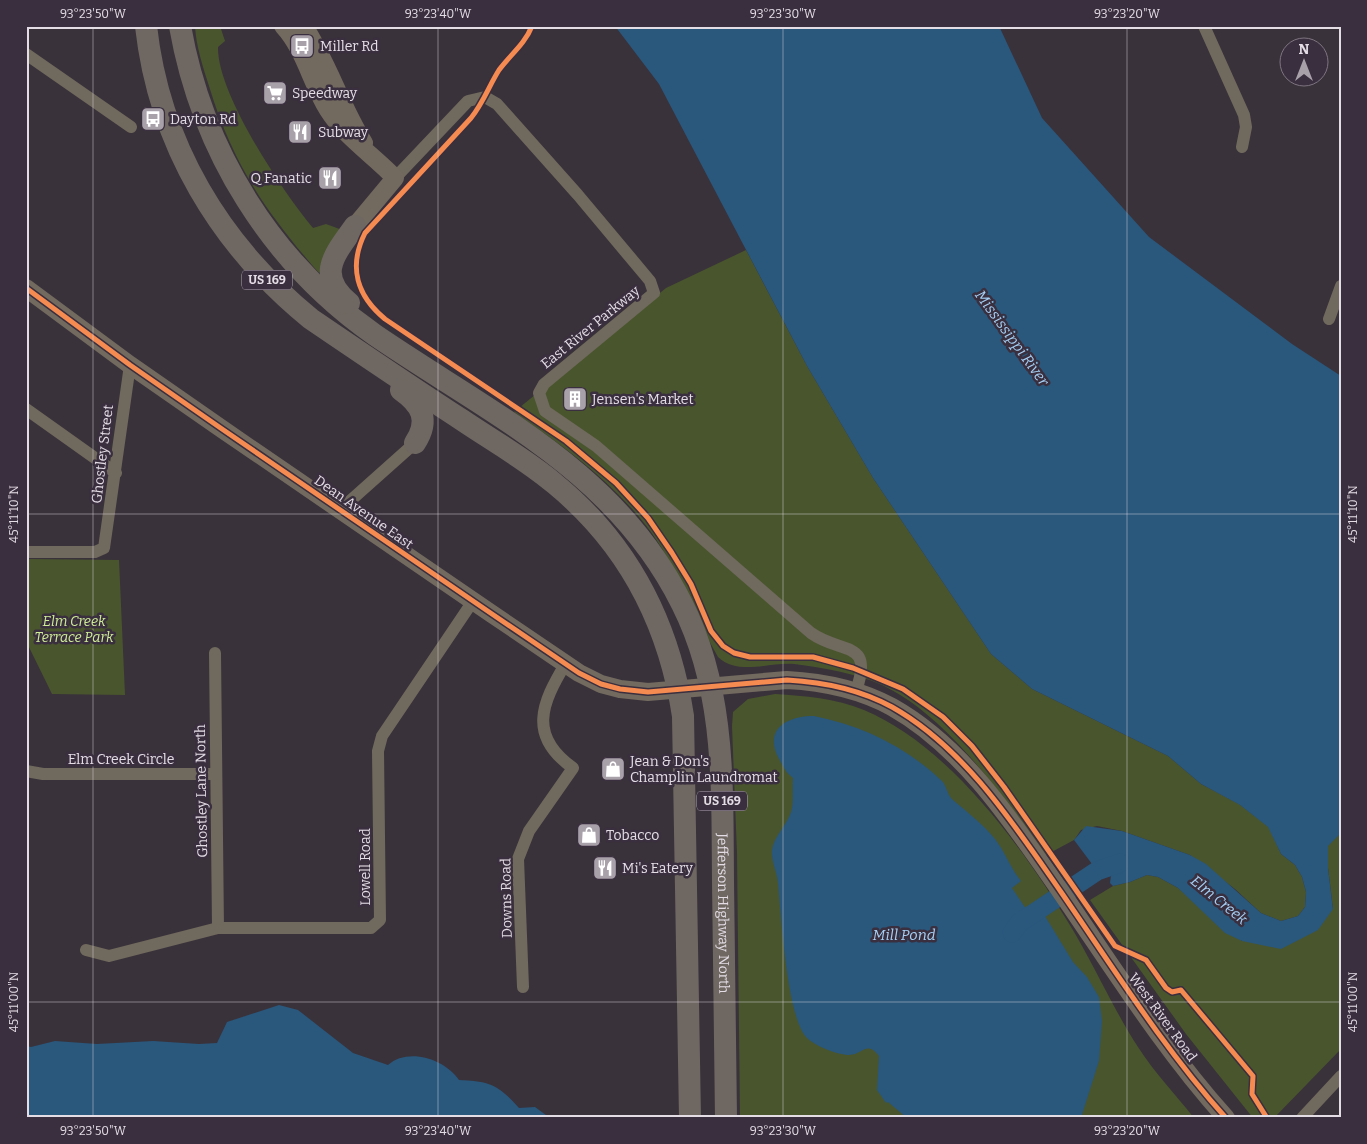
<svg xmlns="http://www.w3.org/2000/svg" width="1367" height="1144" font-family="Bitter,serif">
	<rect width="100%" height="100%" fill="#39323a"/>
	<path fill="#49552d" d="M195,26H220L225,41L218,47C217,94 283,192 313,228L326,224L345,231L319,273C266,212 233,165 209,86C203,67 196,46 195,26Z
		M746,250L807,366L873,478L991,654L1032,689L1168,756L1201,784L1239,804L1269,827L1281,854L1295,865L1302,877L1306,892L1305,907L1298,916L1281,921L1261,913L1235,889L1190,855L1122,831L1097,826L1081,830L1074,840L1046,855C1004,798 948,716 882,685C855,673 824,668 794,664C769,662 738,676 718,657C695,616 679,571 651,532C614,482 564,447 514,412L666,288Z
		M26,559L119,560L125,695L52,694L26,641Z
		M775,694C805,696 835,698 864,710C948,745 1021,845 1068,922C1093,962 1112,1007 1138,1047C1154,1072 1176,1095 1194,1118H740L737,853L732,726L733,712L748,699Z
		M1338,833H1341V1049L1274,1118H1253L1186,1034L1090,900L1113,886L1130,882L1147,875L1158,877L1178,888L1242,941L1333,909L1328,868V845Z"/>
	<path fill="#2a577c" d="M615,26H999L1042,118L1149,237L1292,344L1341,376V833L1328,846V868L1333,909L1318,930L1281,949L1242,941L1225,933L1178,888L1158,877L1147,875L1130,882L1113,886L1110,883L1111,875L1105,874L1101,876L1074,840L1086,826L1122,831L1190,855L1206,864L1261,913L1281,921L1298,916L1305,907L1306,892L1302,877L1295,865L1281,854L1268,827L1240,805L1201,784L1168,756L1032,689L991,654L873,478L807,366L659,84Z
		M814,716C863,726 905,746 942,781C947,786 947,795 953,800C967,812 983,824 995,839C1005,852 1010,867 1021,881L1012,888L1035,922L1045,916L1073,962L1087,977L1099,997L1102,1021L1099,1061L1081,1118H907L888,1102L886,1103L877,1090L879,1056C866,1040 863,1055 849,1055C838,1055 815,1046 807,1038C787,1019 781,914 778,883C777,872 771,861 772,850C774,836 787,825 791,812C794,803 792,789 793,778C786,773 783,766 779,759C763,729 787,716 814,716Z
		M279,1005L298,1010L353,1053L388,1065C408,1047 445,1059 459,1080C489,1081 499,1085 519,1108L535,1107L550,1118H26V1046L31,1047L55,1041L97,1044L153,1041L199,1044L217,1043L227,1022Z"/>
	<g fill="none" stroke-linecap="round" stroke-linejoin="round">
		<path stroke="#2a577c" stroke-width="19" d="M1012,933L1019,923L1097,871L1120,863"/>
		<path stroke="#70695d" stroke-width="12" d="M1204,26L1244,115L1246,127L1242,147
			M26,54L131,127
			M395,178L468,101L485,97L497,104L578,195L650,281L654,293L544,384L539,393L545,411L596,446L811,633C842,655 874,639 856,691
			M1329,319L1341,286
			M26,409L116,473
			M341,509L415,443
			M26,552H95L104,548L130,365
			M215,653L218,928
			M26,771L43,774H216
			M86,950L109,956L218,928H371L380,920L378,751L382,736L473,601
			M523,987L518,859L529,831L573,768C528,736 541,704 566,663
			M1302,1118L1341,1076"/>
		<path stroke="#726a5f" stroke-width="18" d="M283,26C305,50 311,83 328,110C345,137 373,155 395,178L355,226
			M304,26C328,63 341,106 364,143
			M26,288L130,365L222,429L492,614L579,673L601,684L620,689L648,692L787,680C824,682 859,689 892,707C965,748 1015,826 1061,892C1114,969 1164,1049 1226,1118"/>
		<g stroke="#6f6862" stroke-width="22">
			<path d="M146,26C159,144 220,245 311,319C361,353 411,387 462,420C493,441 527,460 555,484C628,544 669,624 683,716L690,1118"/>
			<path id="s1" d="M180,26C202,151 271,262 375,335C492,415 616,471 682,604C726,691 722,786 723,881C724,960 725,1039 726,1118"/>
			<path d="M349,303C315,275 335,254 355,226"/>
			<path d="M401,390C422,405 430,420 415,443"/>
		</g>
		<defs>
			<path id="cycleway" d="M532,26C525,44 510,55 499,70C489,86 483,103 471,118L365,233C348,267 357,296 385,319L566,441L616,483L648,518L672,553L691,584L711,631L723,646L734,653L750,657H813L853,668L903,689L943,717L972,746L1004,787L1115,946L1146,960L1166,988L1172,992L1181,990L1253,1076L1252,1094L1267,1118
				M26,288L130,365L222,429L492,614L579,673L601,684L620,689L648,692L787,680C824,682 859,689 892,707C965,748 1015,826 1061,892C1114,969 1164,1049 1226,1118"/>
		</defs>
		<use href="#cycleway" stroke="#3a2f3e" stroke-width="8"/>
		<use href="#cycleway" stroke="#f68b52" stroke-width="5"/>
	</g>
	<path fill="none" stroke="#e4dde6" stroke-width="1" stroke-opacity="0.45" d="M26,26H1341M93,26V1118M438,26V1118M783,26V1118M1127,26V1118M26,514H1341M26,1002H1341"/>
	<defs>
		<symbol id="bus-square" viewBox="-11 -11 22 22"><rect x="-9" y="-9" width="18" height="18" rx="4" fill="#a8a1aa" stroke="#3a2f3e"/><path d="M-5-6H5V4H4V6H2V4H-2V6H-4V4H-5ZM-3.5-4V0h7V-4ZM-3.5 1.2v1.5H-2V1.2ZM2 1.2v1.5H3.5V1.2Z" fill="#fff"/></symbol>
		<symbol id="supermarket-square" viewBox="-11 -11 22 22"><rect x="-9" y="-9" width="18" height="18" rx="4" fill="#a8a1aa" stroke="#3a2f3e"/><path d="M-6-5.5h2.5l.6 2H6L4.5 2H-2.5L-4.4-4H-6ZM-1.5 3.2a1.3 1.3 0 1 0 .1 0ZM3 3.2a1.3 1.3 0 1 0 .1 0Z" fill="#fff"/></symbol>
		<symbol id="restaurant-square" viewBox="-11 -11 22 22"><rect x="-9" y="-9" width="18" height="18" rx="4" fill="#a8a1aa" stroke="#3a2f3e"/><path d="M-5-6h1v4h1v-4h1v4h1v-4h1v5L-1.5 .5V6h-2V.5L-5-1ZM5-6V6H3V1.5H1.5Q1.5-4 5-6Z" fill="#fff"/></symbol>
		<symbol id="building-square" viewBox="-11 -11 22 22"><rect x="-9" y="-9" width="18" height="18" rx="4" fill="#a8a1aa" stroke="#3a2f3e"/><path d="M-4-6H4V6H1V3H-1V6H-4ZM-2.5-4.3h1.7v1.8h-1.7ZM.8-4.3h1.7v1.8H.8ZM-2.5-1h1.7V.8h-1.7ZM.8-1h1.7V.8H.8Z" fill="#fff"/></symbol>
		<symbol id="shop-square" viewBox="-11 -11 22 22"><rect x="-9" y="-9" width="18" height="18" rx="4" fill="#a8a1aa" stroke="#3a2f3e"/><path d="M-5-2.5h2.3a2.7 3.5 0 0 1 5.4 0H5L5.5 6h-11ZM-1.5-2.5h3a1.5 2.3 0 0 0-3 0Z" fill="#fff"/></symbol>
	</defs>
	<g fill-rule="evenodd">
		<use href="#bus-square" x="288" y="32" width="28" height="28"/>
		<use href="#supermarket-square" x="261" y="79" width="28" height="28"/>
		<use href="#bus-square" x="139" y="105" width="28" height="28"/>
		<use href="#restaurant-square" x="286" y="118" width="28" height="28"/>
		<use href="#restaurant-square" x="316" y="164" width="28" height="28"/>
		<use href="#building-square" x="561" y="385" width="28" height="28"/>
		<use href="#shop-square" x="599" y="755" width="28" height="28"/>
		<use href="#shop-square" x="575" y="821" width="28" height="28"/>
		<use href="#restaurant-square" x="591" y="854" width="28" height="28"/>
	</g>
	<g text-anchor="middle" stroke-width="5" stroke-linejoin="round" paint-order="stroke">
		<g fill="#3a2f3e" stroke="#b1a9b4" stroke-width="1">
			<rect x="242" y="270.5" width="50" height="19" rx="4"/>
			<rect x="697" y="791.5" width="50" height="19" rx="4"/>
		</g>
		<g font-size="12" font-weight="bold" fill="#e4dde6">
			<text x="267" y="284">US 169</text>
			<text x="722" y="805">US 169</text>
		</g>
		<g font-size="14" fill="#e4dde6" stroke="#3a2f3e" text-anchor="start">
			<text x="320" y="51">Miller Rd</text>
			<text x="292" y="98">Speedway</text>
			<text x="170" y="124">Dayton Rd</text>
			<text x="318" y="137">Subway</text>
			<text x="312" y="183" text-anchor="end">Q Fanatic</text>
			<text x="592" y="404">Jensen's Market</text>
			<text x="630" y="766">Jean &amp; Don's<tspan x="630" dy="16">Champlin Laundromat</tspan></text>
			<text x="606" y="840">Tobacco</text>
			<text x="622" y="873">Mi's Eatery</text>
		</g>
		<g font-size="14" fill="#e4dde6" stroke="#3a2f3e">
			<text transform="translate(590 327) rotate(-39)" y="5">East River Parkway</text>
			<text transform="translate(102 454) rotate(-83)" y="5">Ghostley Street</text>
			<text transform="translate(364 512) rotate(35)" y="5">Dean Avenue East</text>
			<text x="121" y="764">Elm Creek Circle</text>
			<text transform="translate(201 791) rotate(-91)" y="5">Ghostley Lane North</text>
			<text transform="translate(365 867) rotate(-90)" y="5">Lowell Road</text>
			<text transform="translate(506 898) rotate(-91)" y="5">Downs Road</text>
			<text dy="5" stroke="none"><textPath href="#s1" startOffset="1104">Jefferson Highway North</textPath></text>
			<text transform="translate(1163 1017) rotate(54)" y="5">West River Road</text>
		</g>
		<g font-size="14" font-style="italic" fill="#cfed97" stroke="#3a2f3e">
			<text x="74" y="626">Elm Creek<tspan x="74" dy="16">Terrace Park</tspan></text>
		</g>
		<g font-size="15" font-style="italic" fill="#a5cff5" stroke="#3a2f3e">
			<text transform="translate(1012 338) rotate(54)" y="5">Mississippi River</text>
			<text transform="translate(1219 900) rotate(39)" y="5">Elm Creek</text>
			<text x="904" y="940">Mill Pond</text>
		</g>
	</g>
	<rect width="1367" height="1144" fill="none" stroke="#3a2f3e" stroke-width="55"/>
	<g transform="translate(1304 62)"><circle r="24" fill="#3a2f3e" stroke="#7e7581"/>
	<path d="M0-4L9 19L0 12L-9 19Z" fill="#a8a1aa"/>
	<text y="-8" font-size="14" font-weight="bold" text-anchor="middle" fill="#e4dde6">N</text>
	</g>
	<rect x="28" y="28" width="1312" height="1088" fill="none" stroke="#e4dde6" stroke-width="2"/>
	<g font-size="12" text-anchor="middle" fill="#e4dde6">
		<text x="93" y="18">93°23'50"W</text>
		<text x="438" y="18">93°23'40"W</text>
		<text x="783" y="18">93°23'30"W</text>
		<text x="1127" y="18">93°23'20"W</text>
		<text transform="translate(14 514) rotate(-90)" y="4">45°11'10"N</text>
		<text transform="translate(1353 514) rotate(-90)" y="4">45°11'10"N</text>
		<text transform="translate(14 1002) rotate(-90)" y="4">45°11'00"N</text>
		<text transform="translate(1353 1002) rotate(-90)" y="4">45°11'00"N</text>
		<text x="93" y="1135">93°23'50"W</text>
		<text x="438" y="1135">93°23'40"W</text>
		<text x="783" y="1135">93°23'30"W</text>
		<text x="1127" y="1135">93°23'20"W</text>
	</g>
</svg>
